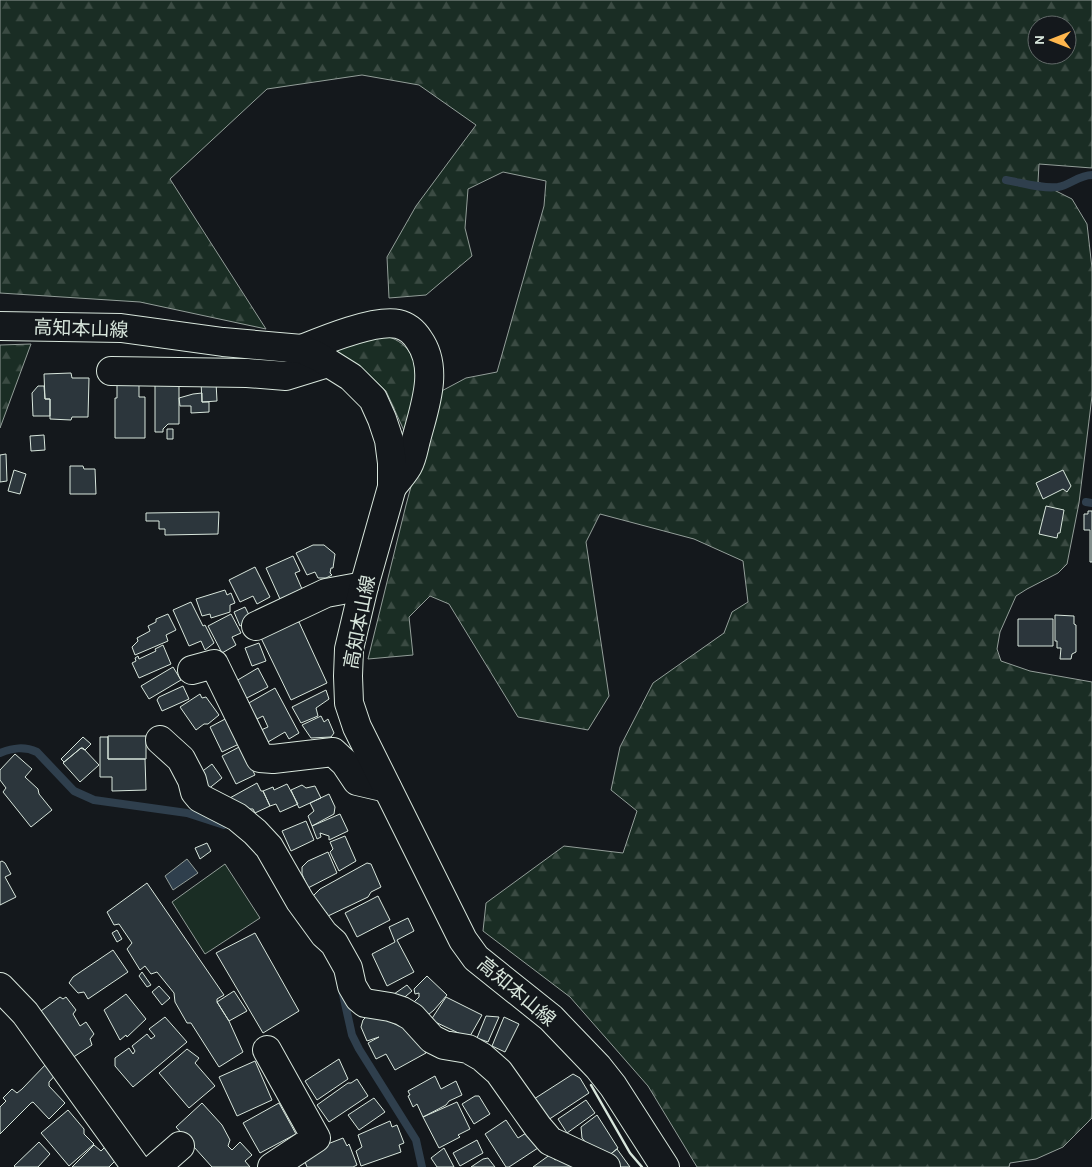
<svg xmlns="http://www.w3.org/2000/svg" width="1092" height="1167" font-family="Karla,'Noto Sans JP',sans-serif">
	<defs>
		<pattern id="forest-firs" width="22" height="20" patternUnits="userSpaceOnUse" patternTransform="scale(1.25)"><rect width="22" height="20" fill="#1a2d24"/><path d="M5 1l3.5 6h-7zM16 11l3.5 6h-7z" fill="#3b4b43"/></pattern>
	</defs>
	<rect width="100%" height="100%" fill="#14181c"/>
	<path fill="#1a2d24" stroke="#939e99" d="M225,864L260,918L205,954L172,902Z"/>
	<path fill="url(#forest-firs)" stroke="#939e99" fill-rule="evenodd" d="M0,0H1092V168L1039,164L1038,182L1072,199L1087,224L1092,268V396L1079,503L1067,564L1058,573L1027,589L1016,596L1000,632L997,649L1001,661L1030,671L1092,682V1118L1063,1147L1036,1159L1010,1163L1009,1167H697L648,1086L570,997L483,931L486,903L564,846L623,853L637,811L611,790L620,747L653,683L724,633L732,612L748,602L743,561L694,539L600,514L586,542L609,696L588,730L518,717L449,604L430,596L409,617L413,655L368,659L406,505L436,394L466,378L497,372L544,206L546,181L503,172L468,189L465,228L472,256L426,295L389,298L387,257L416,206L476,125L419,85L362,75L267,89L170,179L266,329L140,302L0,293ZM1037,25H1067V55H1037Z
		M383,335C433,348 414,398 406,435L386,391L360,366L329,348Z
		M31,344L0,428V345Z"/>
	<path fill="#2f3f4d" stroke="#939e99" d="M187,859L198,873L173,890L165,876Z"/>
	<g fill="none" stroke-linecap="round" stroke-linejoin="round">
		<path stroke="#2f3f4d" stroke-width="8" d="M1006,180C1023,183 1042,189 1058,187C1070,185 1079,175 1092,175
			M1086,502L1092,503
			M0,753C13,748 24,746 37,752L74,791L94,800L187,813L224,825
			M342,990L352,1035L359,1049L416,1140L422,1167"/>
	</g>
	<path fill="#2c363c" stroke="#d8e6dc" d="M71,373L72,378H89L88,417H72L71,420L50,419V399H45L44,374Z
		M117,381H139V397H145V438H115V398H117Z
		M155,382H175L179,387V424H168L163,429V432H155Z
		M201,382H216L217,401L202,402Z
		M38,386H44L45,399H50V416H33L32,393Z
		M202,393V402H209V412L191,413V406H180L179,398L193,394Z
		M167,429H173V439H167Z
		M44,435L45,450L31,451L30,436Z
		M6,454L7,481L0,482V455Z
		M70,466H83L84,469H95L96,494H70Z
		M14,470L26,474L20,494L8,491Z
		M1063,470L1071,486L1067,492L1063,489L1043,499L1036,483Z
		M1046,506L1064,510L1060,533H1058L1057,538L1039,534Z
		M1088,511H1092V562H1090V530H1084V514H1088Z
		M219,512L218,534L165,535V529H159V521H146V513Z
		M313,545H324L335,554L333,568H331L330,573L332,575L326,578H318L315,572L307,575L296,553Z
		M293,556L300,571L295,573L302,589L280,599L266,568Z
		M255,567L270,597L257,604L253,596L240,602L229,580Z
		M225,590L227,595L231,593L235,603L230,605V612L211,618L210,614L202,616L196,599Z
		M191,602L203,626L205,625L214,643L205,650L201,641L189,646L173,610Z
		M245,607L252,621L240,626L234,612Z
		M168,614L176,630L166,635L168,641L135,655L132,647L138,641L137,638L150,631L148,626L156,622V619Z
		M231,614L241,633L232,637L236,645L222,653L208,626Z
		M1055,615L1074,616V624L1076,625V652L1072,654L1071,659H1060L1061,648H1057V641H1055Z
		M1018,619H1053V646H1018Z
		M296,622H299L327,683L291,700L261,638Z
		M259,643L266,661L252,666L245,648Z
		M163,645L171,664L139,678L132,663L136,661L135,658L138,656L139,659L156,651L155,649Z
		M173,667L181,680L149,699L141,686Z
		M258,668L268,687L245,699L236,681Z
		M183,686L189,699L162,711L157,700L159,697Z
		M275,688L299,733L289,739L285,732L268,742L261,730L268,727L263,716L255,720L247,704Z
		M326,690L329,699L316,708L318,716L301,723L292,707Z
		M200,694L202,698L206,697L219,715L208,724H204L196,730L180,707Z
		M321,716L324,722L328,719L334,733L331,737L311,738L302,725Z
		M227,718L239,744L222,752L210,727Z
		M108,736H146V759H108Z
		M83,737L91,744L85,750L81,748L64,762L61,759Z
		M100,737H108V759H145L146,790L112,791V777H100Z
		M241,746L255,775L236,784L222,756Z
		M81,748H83L99,765L80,782L63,763Z
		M15,754L32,769L25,777L38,789L39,794L52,810L31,827L3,792L6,788L0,780V770Z
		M212,764L222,778L207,790L196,776Z
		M257,783L261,791H263L270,806L255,813L253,809H245L228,799Z
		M287,784L298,804L280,812L276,804L270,806L263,791L273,787L274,790Z
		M302,785L306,788L315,786L321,798L299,808L291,790Z
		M329,794L335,807L334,814L312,826L308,816L314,811L310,803Z
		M340,814L348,831L329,840V836L320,833L321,837L317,839L312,826Z
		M306,821L314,840L291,851L282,831Z
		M345,836L356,861L339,871L330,852L333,849L330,842Z
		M207,843L211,851L200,859L195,848Z
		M328,852L337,873L308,888L302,874V867L308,861Z
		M2,861L5,863L11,874L5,877L16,897L0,905V862Z
		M367,863L371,864L381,887L371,892L368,897L328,916L326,912L321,914L313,896L320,889Z
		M147,883L224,995L217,999V1002L229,1021L243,1052L219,1067L191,1023H187L175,1002L174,993L157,972L151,974L145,966L140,970L127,949L132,943L119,924L114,925L107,912Z
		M378,896L390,920L357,937L345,913Z
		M408,918L414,931L397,940L414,972L387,986L372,954L395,942L389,927Z
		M117,930L122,939L117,942L112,933Z
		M255,933L299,1011L263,1033L216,953Z
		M113,950L128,972L88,999L84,992L78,993L69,983L73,977Z
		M142,972L151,985L147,987L139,976Z
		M427,976L447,995L434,1010L428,1015L413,1003L419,997V993L415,994L414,989Z
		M407,985L412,991L400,1001L394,994Z
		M159,986L170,998L162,1005L152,992Z
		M234,991L247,1011L229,1021L217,1002Z
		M126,994L146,1019L127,1037L126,1035L120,1040L104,1010Z
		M60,997L63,999L66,997L76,1010L73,1014L80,1026L86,1022L94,1034L90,1039L92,1045L72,1058L41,1011Z
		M446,997L482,1015L469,1038L431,1020Z
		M371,1012L399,1026L409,1021L426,1053L395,1070L386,1054L376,1059L368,1043L379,1037L367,1041L361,1027L363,1020Z
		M486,1016L499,1017L488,1042L477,1038Z
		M165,1017L187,1042L133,1087L115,1066V1058L129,1048L133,1054L135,1051L132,1046L147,1034L151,1039L155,1036L149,1029Z
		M504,1017L519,1024L505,1052L492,1046Z
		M187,1049L199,1058L195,1063L215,1086L189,1108L159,1073Z
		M339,1059L348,1079L317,1100L305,1081Z
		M49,1061L59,1071L49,1082V1086L65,1103L49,1119L33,1102L31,1103L0,1134V1107L6,1101L3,1098L12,1089L17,1093L22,1089Z
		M255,1061L272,1100L237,1116L219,1077Z
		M573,1074L580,1078L589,1093L548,1120L534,1099Z
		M435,1076L441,1089L456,1081L462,1095L449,1101L446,1105L423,1117L417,1104L413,1107L408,1096L410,1095L408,1091Z
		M357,1079L368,1096L329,1122L317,1105L348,1083H351Z
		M475,1096H479L490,1114L474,1124L462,1104Z
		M374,1098L385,1112L359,1130L348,1115Z
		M586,1100L595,1113L567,1133L558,1119Z
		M457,1102L470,1129L458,1135L460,1137L439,1148L423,1117Z
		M202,1103L222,1125L230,1140L228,1146L232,1150L240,1142L252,1155L245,1161L250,1167H212L176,1127Z
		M279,1103L296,1134L260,1153L243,1123Z
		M68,1110L84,1129V1134L94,1144L69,1166L41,1133Z
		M597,1115L618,1148L607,1157L591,1149L582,1138L581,1127Z
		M506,1120L518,1138L531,1130L541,1146L509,1167H506L485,1134Z
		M390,1121L392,1127L397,1125L404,1143L399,1145L401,1152L361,1166L356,1151L362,1147L358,1135Z
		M343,1138L347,1146L349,1144L357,1165L353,1167H307L302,1154Z
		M477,1140L483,1153L460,1166L453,1153Z
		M39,1142L50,1154L38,1167H15L14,1166Z
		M108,1144L120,1156L109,1167H72L94,1145L101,1151Z
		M444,1148L454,1167H437L431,1158Z
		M617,1149L630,1167H621L607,1157Z
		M551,1154L555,1160L562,1156L585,1167H533Z
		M488,1158L495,1167H471L483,1159Z"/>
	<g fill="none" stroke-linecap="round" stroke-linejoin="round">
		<defs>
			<path id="minor" d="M302,349C324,340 375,319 398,324C407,326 414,332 419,340C439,368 425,406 417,436C414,446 413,457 408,466C404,473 397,481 392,487
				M111,371L247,373L286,376L328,363
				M256,626L326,593L364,586
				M192,670L214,664L260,758L273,759L333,752L345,763L357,781L387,788
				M160,740L181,759L192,780L195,792L200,798L237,817L255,832L269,847L300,901L324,934L334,943L348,968L352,986L359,998L365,1003L390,1007L402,1011L412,1017L432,1039L444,1045L468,1049L482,1057L499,1072L538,1127L550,1141L606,1167
				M0,987L25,1013L136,1167
				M267,1050L316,1138L272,1167
				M156,1167L180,1146"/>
			<path id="major" d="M0,326L121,328L223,342L302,349L319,357L351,377L373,399L382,419L389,440L392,463V487L364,586L349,649L348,676L349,703L357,727L463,940L476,958L551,1018L598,1067L613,1086L665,1167"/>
		</defs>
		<use href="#minor" stroke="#d8e6dc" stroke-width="30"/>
		<use href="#major" stroke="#d8e6dc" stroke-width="30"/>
		<use href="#minor" stroke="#14181c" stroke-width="28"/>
		<use href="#major" stroke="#14181c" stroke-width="28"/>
		<path stroke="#d8e6dc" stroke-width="2.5" d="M591,1085L630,1153L642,1167"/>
	</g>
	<g text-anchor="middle" stroke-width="4" stroke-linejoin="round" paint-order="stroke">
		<g font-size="19" fill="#d8e6dc" stroke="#14181c">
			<text transform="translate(81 328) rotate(2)" y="7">高知本山線</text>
			<text transform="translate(359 622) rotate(-79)" y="7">高知本山線</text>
			<text transform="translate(517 991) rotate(40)" y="7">高知本山線</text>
		</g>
	</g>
	<g transform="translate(1052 40) rotate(270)"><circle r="24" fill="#14181c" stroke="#626a69"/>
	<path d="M0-4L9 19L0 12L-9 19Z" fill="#ffb74d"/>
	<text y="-8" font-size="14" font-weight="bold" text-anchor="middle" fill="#d8e6dc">N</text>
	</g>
</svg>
